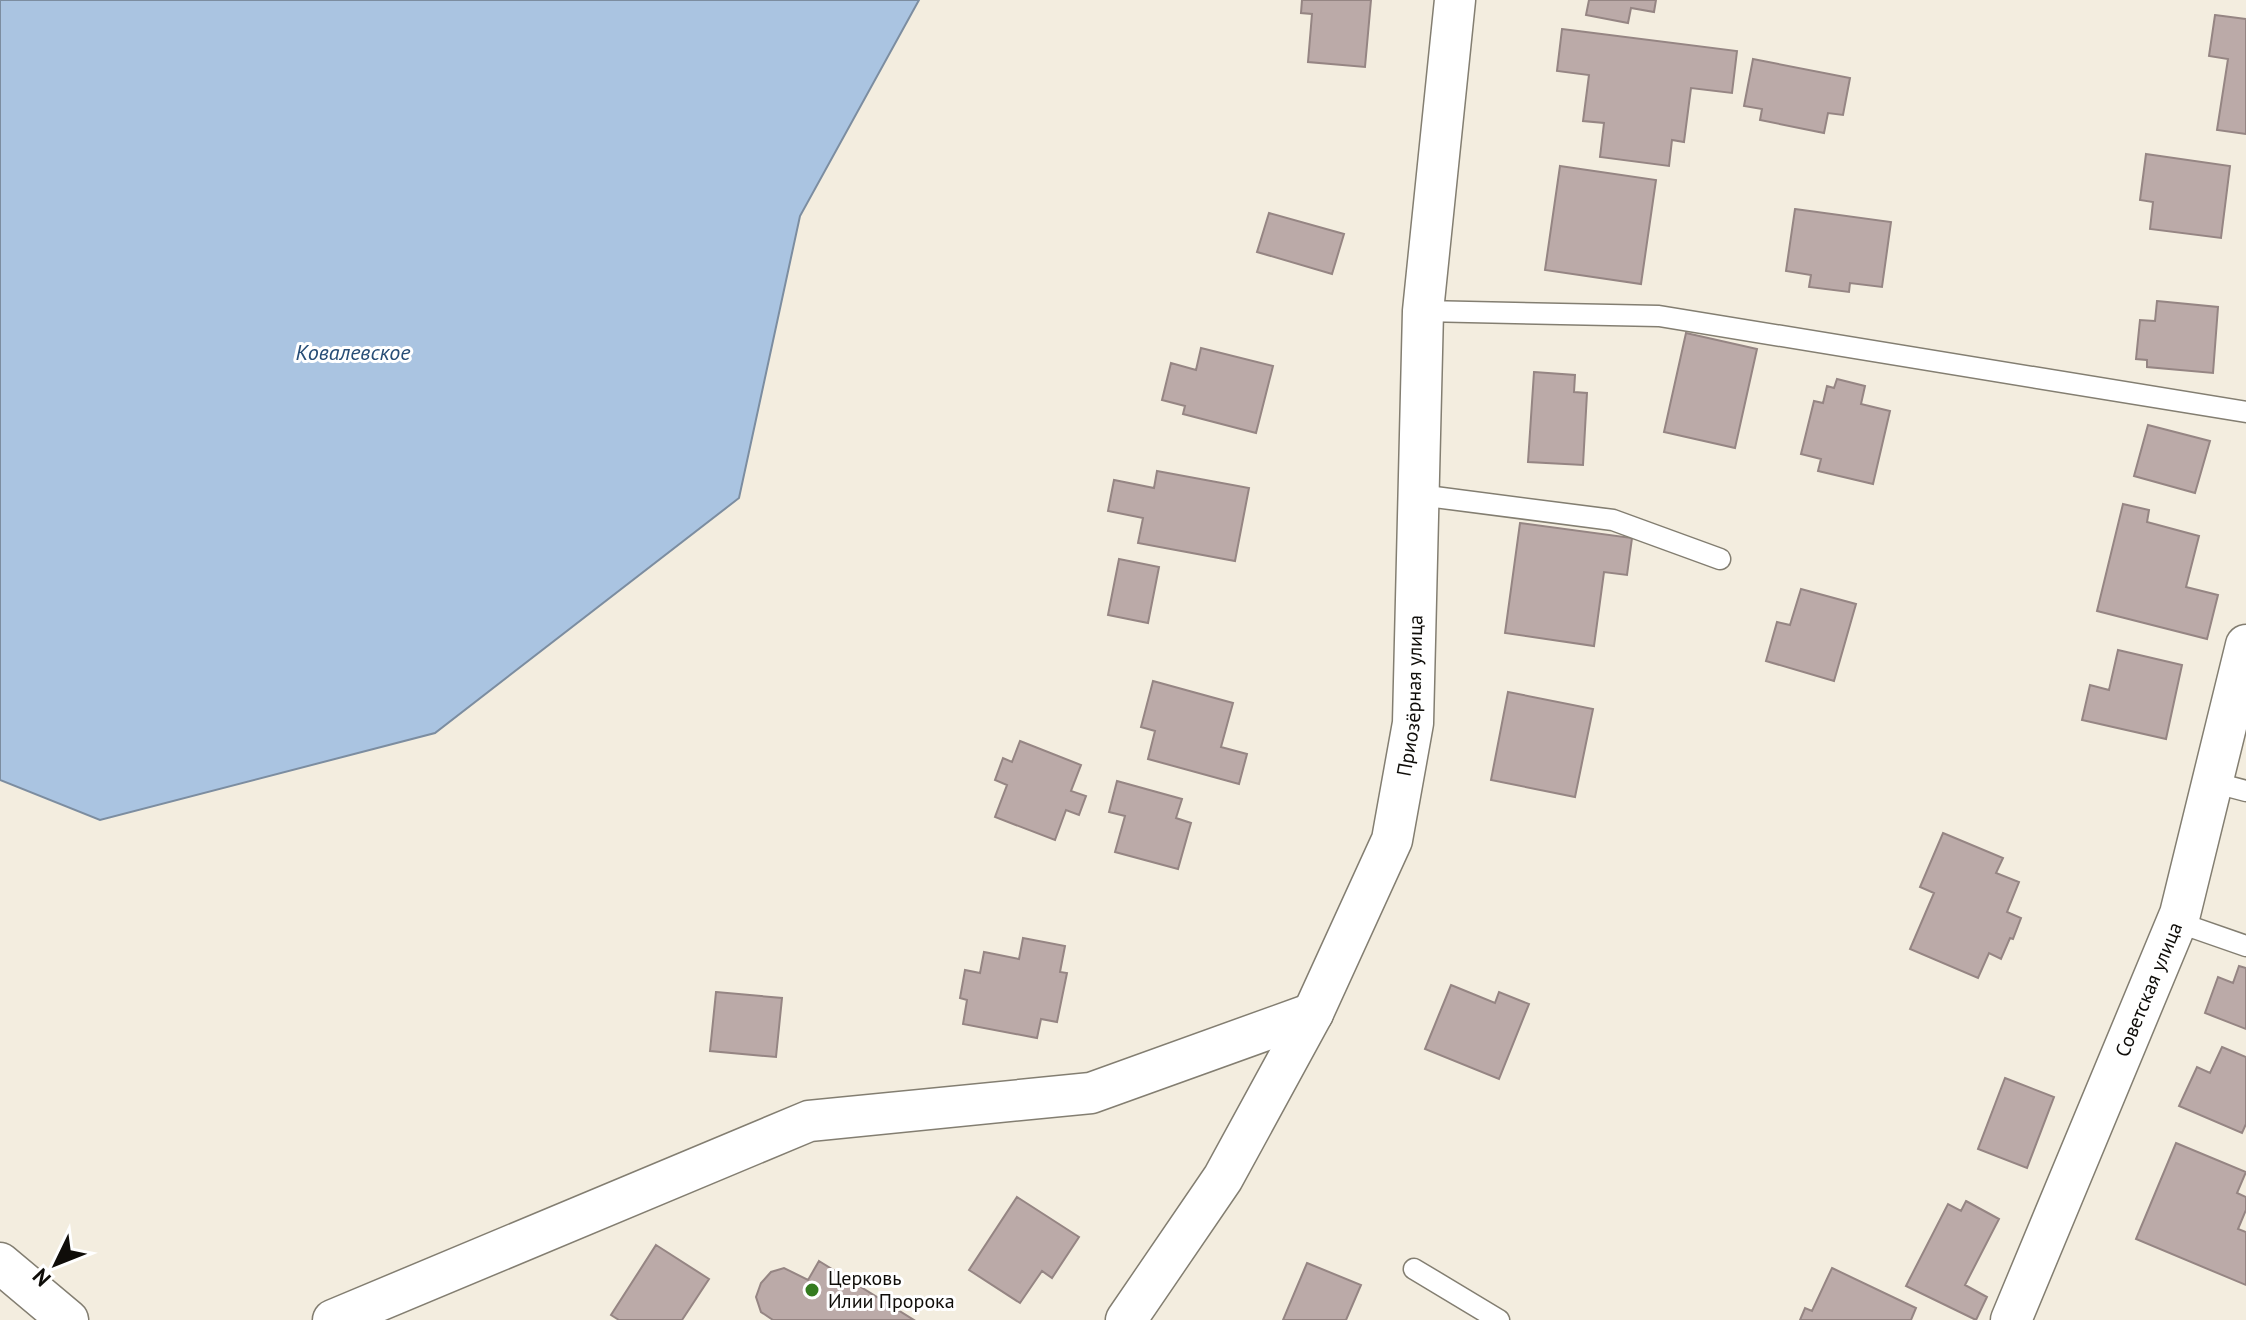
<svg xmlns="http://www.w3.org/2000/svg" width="2246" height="1320" font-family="'PT Sans',sans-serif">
	<rect width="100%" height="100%" fill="#f3eddf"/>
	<path fill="#aac4e1" stroke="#7c8da0" stroke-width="2" d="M0,0H919L800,216L739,498L435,733L100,820L0,780Z"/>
	<path fill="#bbaaa8" stroke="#958583" stroke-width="2" d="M1302,0H1371L1365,67L1308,62L1312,14L1301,13Z
		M1589,0H1656L1654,12L1631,8L1628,23L1586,15Z
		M2215,15L2246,19V134L2217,130L2228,59L2209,56Z
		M1562,29L1737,51L1732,93L1691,88L1684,142L1672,140L1669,166L1600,157L1604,123L1583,121L1589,75L1557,71Z
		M1753,59L1850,78L1843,115L1828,113L1824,133L1760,120L1762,109L1744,106Z
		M2146,154L2230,166L2221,238L2150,229L2153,202L2140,200Z
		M1560,166L1656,180L1641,284L1545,270Z
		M1795,209L1891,222L1882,287L1850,283L1849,292L1809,287L1811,275L1786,271Z
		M1269,213L1344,234L1332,274L1257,252Z
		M2157,301L2218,307L2213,373L2147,367V360L2136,359L2140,320L2155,321Z
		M1686,333L1757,349L1735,448L1664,432Z
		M1201,348L1273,366L1256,433L1183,414L1185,406L1162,400L1171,363L1196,370Z
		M1534,372L1575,375L1574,392L1587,393L1583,465L1528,462Z
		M1837,379L1865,386L1861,404L1890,411L1873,484L1818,471L1821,459L1801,454L1814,401L1823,403L1827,386L1834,388Z
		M2148,425L2210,441L2195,493L2134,476Z
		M1157,471L1249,488L1235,561L1138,543L1143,518L1108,511L1114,480L1154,488Z
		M2123,504L2149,510L2147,522L2199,536L2186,587L2218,595L2207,639L2097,611Z
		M1520,523L1632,538L1627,575L1604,572L1594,646L1505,633Z
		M1119,559L1159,567L1148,623L1108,615Z
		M1801,589L1856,604L1834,681L1766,661L1777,622L1790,625Z
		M2118,650L2182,665L2166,739L2082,720L2090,685L2109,690Z
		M1153,681L1233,703L1221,747L1247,754L1239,784L1148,759L1155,731L1141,727Z
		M1508,692L1593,709L1575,797L1491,780Z
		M1020,741L1081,765L1071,791L1086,796L1079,815L1066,810L1055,840L995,817L1007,785L995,780L1003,758L1012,762Z
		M1117,781L1182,799L1176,818L1191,823L1178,869L1115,852L1125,816L1109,812Z
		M1943,833L2003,858L1996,873L2019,882L2007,912L2021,918L2013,939L2010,938L2001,959L1989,953L1978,978L1910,949L1934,893L1920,887Z
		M1023,938L1065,946L1060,972L1067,973L1057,1022L1041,1019L1037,1038L963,1024L967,1000L960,998L965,970L980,973L984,952L1019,959Z
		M2239,966L2246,968V1029L2205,1013L2218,977L2233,983Z
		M1451,985L1495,1003L1499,992L1529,1004L1499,1079L1425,1049Z
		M716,992L782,998L776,1057L710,1051Z
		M2222,1047L2246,1057V1124L2242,1133L2179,1106L2197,1067L2210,1073Z
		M2005,1078L2054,1097L2027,1168L1978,1149Z
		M2176,1143L2246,1172L2237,1193L2246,1197V1210L2238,1229L2246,1232V1285L2136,1239Z
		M1017,1197L1079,1237L1052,1278L1042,1271L1020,1303L969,1270Z
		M1966,1201L1999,1219L1965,1285L1987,1297L1976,1320L1906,1286L1948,1204L1961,1211Z
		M656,1245L709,1279L682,1320H619L611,1315Z
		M819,1261L914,1320H773L761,1312L756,1297L761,1283L771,1272L784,1268L808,1280Z
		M1307,1263L1361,1285L1346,1320H1283Z
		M1832,1268L1916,1308L1911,1320H1800L1805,1308L1812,1311Z"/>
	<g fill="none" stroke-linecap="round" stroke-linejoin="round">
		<defs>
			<path id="lane" d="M1423,311L1659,316L2246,412
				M1419,495L1613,520L1720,559
				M2212,782L2246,791
				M2177,922L2246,946
				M1414,1269L1499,1320"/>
			<g id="street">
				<path d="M0,1263L68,1320"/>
				<path d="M333,1320L809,1121L1091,1093L1313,1013"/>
				<path id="s1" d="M1126,1320L1223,1178L1313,1013L1392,840L1413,723L1423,311L1455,0"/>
				<path id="s2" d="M2011,1320L2180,914L2246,645"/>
			</g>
		</defs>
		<use href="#lane" stroke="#837e71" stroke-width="23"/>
		<use href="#street" stroke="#837e71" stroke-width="43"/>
		<use href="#lane" stroke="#fff" stroke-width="20"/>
		<use href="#street" stroke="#fff" stroke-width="40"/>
	</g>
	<circle fill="#347b1f" stroke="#fff" stroke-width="3" cx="812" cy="1290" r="8"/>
	<g text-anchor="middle" stroke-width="6" stroke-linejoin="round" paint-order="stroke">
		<g font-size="20" fill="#0f0d09" stroke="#fff">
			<text dy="7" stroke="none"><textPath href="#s1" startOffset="696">Приозёрная улица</textPath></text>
			<text dy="7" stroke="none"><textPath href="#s2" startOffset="358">Советская улица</textPath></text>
		</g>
		<g font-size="20" fill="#0f0d09" stroke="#fff" text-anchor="start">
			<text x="828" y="1285">Церковь<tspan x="828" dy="23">Илии Пророка</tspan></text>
		</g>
		<g font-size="22" font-style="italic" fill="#274d76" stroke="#fff">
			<text x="353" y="360">Ковалевское</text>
		</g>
	</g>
	<g transform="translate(56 1264) rotate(227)" stroke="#ffffff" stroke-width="6" paint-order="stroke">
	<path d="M0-6L14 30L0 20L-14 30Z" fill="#0f0d09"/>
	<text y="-12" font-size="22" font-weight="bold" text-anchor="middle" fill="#0f0d09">N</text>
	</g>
</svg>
